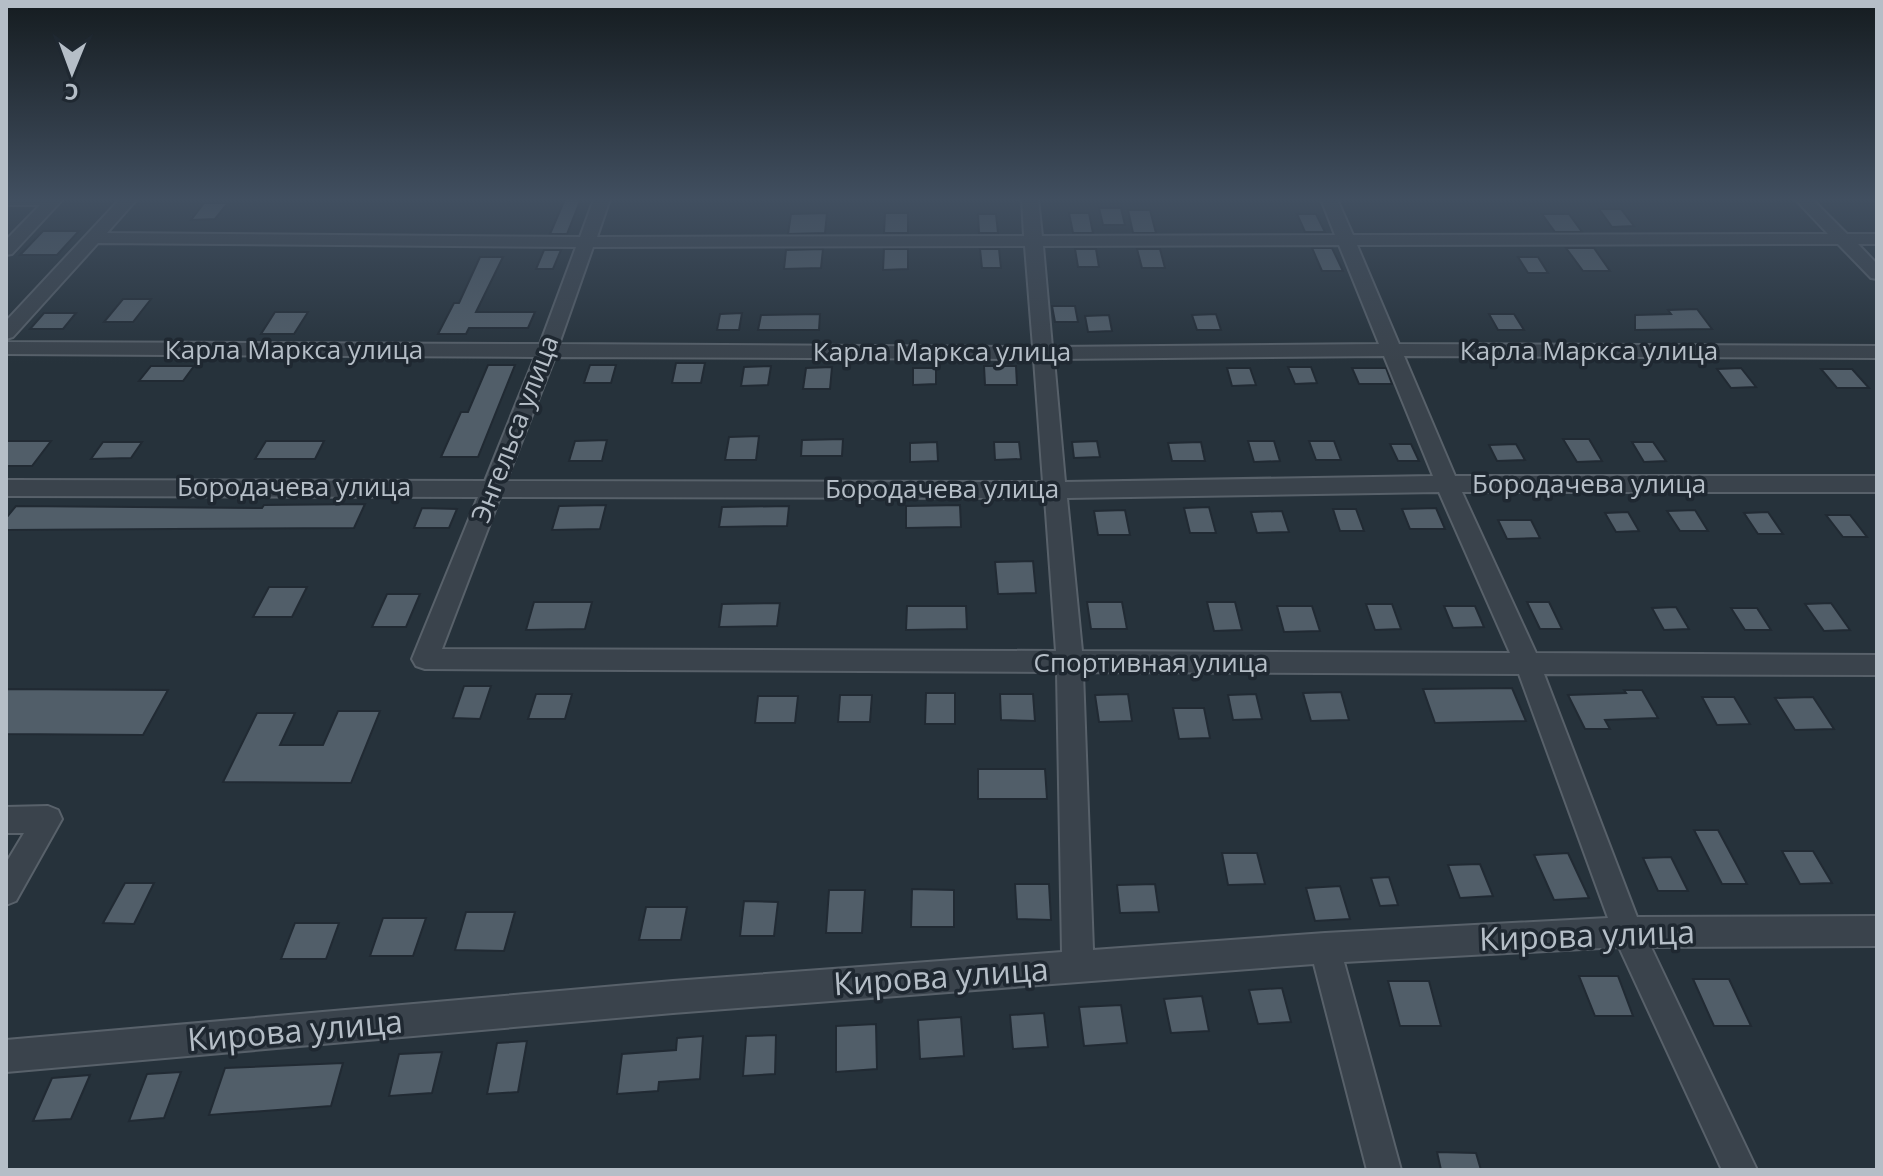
<svg xmlns="http://www.w3.org/2000/svg" width="1883" height="1176" font-family="'Open Sans',sans-serif">
	<rect width="100%" height="100%" fill="#26323b"/>
	<path fill="#515e69" stroke="#212a33" stroke-width="2" d="M565,199H581L567,234H550Z
		M204,203H228L215,219L191,220Z
		M1099,208H1121L1125,225H1103Z
		M1599,209H1621L1634,226L1612,227Z
		M1128,210H1150L1156,233H1133Z
		M827,213L825,233L788,234L791,214Z
		M885,213H908V233H884Z
		M1069,213H1089L1093,233H1073Z
		M978,214H996L998,233H979Z
		M1297,214H1316L1325,232H1305Z
		M1542,214H1569L1582,232H1555Z
		M43,231H79L57,255H20Z
		M1312,248H1332L1343,271H1322Z
		M1566,248H1594L1610,271H1583Z
		M823,249L821,268L784,269L786,250Z
		M884,249H908V269L883,270Z
		M980,249H999L1001,268H982Z
		M1075,249H1096L1099,267H1078Z
		M1137,249H1160L1165,268H1142Z
		M544,250H561L553,269H536Z
		M480,257H503L476,312H535L528,328H469L466,334H438L454,303H459Z
		M1518,257H1538L1548,273H1528Z
		M123,299H151L133,322H104Z
		M1052,306H1075L1078,322H1055Z
		M1697,309L1712,329L1635,330V315L1671,314L1668,310Z
		M275,312H308L294,334H261Z
		M44,313H76L63,329H30Z
		M742,313L739,330H717L720,314Z
		M820,314L819,330H758L761,315Z
		M1216,314L1221,330H1197L1192,315Z
		M1489,314H1514L1524,330H1498Z
		M1109,315L1112,331L1088,332L1085,316Z
		M676,363H705L701,383H672Z
		M488,365H515L478,457H441L461,412H468Z
		M590,365H616L611,383H584Z
		M151,366H194L183,381H139Z
		M771,366L768,385L741,386L744,367Z
		M984,366H1016L1017,385H985Z
		M832,367L830,389H803L806,368Z
		M1288,367H1311L1317,383L1295,384Z
		M913,368H936V384L913,385Z
		M1227,368H1250L1256,385L1232,386Z
		M1352,368H1386L1392,384H1359Z
		M1741,368L1756,387L1731,388L1717,369Z
		M1821,369H1852L1869,388H1837Z
		M759,436L756,460H725L729,437Z
		M843,439L842,456H801L802,440Z
		M1563,439H1589L1602,461L1577,462Z
		M607,440L602,461H569L575,441Z
		M6,441H51L32,466H6Z
		M266,441H324L315,459H255Z
		M1097,441L1100,457L1074,458L1072,442Z
		M1248,441H1274L1280,461L1254,462Z
		M1309,441H1334L1341,460H1316Z
		M103,442H142L131,458L91,459Z
		M937,442L938,461L910,462V443Z
		M994,442H1019L1021,459L995,460Z
		M1201,442L1205,461H1172L1168,443Z
		M1632,442H1653L1666,461L1644,462Z
		M1390,444H1411L1419,461H1398Z
		M1516,444L1525,460L1497,461L1489,445Z
		M365,504L354,528L6,530V518L16,506L262,508L264,505Z
		M606,505L600,529L552,530L559,506Z
		M960,505L961,527L906,528V506Z
		M789,506L787,526L719,527L722,507Z
		M1209,507L1216,533H1190L1184,508Z
		M422,508L457,509L449,528H414Z
		M1436,508L1445,529H1410L1402,509Z
		M1333,509H1356L1364,531H1340Z
		M1125,510L1130,535H1098L1094,511Z
		M1695,510L1708,531H1680L1667,511Z
		M1282,511L1289,532L1257,533L1251,512Z
		M1628,512L1639,531L1616,532L1605,513Z
		M1768,512L1783,534H1758L1744,513Z
		M1826,515H1850L1867,537H1843Z
		M1498,520H1531L1540,538L1507,539Z
		M1033,561L1036,593L998,594L995,562Z
		M269,587H307L292,617H253Z
		M387,594H420L406,627H372Z
		M534,602H592L585,629L526,630Z
		M1087,602H1122L1127,629H1091Z
		M1207,602H1235L1242,630L1214,631Z
		M1527,602H1549L1562,629H1540Z
		M780,603L777,626L719,627L722,604Z
		M1831,603L1850,630L1824,631L1805,604Z
		M1366,604H1392L1401,629L1375,630Z
		M907,606H966L967,629L906,630Z
		M1277,606H1312L1320,631L1284,632Z
		M1444,606H1475L1484,627L1453,628Z
		M1676,607L1689,629L1664,630L1652,608Z
		M1731,608H1757L1771,630H1745Z
		M464,686H491L480,719L453,718Z
		M1512,688L1526,721L1435,723L1423,689Z
		M6,689L168,690L143,735L6,734Z
		M1624,690H1642L1658,718L1605,720L1610,729H1585L1568,695L1626,693Z
		M1341,692L1349,720L1311,721L1303,693Z
		M926,693H955V724H925Z
		M536,694H572L565,719H528Z
		M1000,694H1033L1035,721L1001,720Z
		M1128,694L1132,721L1099,722L1095,695Z
		M1256,694L1262,719L1233,720L1228,695Z
		M840,695H872L870,722H838Z
		M758,696H798L795,723H755Z
		M1702,697H1734L1750,724L1717,725Z
		M1813,697L1834,729L1795,730L1775,698Z
		M1173,708H1204L1210,738L1179,739Z
		M338,711H380L351,783L223,782L257,713H295L280,745H323Z
		M978,769H1045L1047,799H978Z
		M1694,830H1718L1747,884H1722Z
		M1782,851H1813L1832,883L1800,884Z
		M1222,853H1257L1265,884L1228,885Z
		M1568,853L1589,898L1554,900L1534,855Z
		M1671,857L1688,891H1658L1643,858Z
		M1480,864L1493,896L1460,898L1448,865Z
		M1389,877L1398,905L1380,906L1371,878Z
		M125,883H154L134,924L103,923Z
		M1015,884H1049L1051,920L1017,919Z
		M1155,884L1159,912L1120,913L1117,885Z
		M1340,886L1350,919L1315,921L1306,888Z
		M912,889L954,890V927H911Z
		M829,890H865L862,933H826Z
		M744,901L778,902L774,936H740Z
		M646,907H687L681,940H639Z
		M466,912H515L504,951L455,950Z
		M383,918H426L413,956H370Z
		M295,923H339L326,959H281Z
		M1579,976H1618L1633,1016H1595Z
		M1693,979H1729L1751,1026H1714Z
		M1388,981H1429L1441,1026H1400Z
		M1282,988L1291,1022L1258,1024L1249,990Z
		M1202,996L1209,1031L1171,1033L1164,999Z
		M1121,1005L1127,1043L1084,1046L1079,1007Z
		M1044,1013L1048,1047L1013,1049L1010,1015Z
		M961,1017L964,1056L920,1059L918,1020Z
		M876,1024L877,1069L836,1072V1026Z
		M776,1035L775,1074L743,1076L746,1036Z
		M703,1036L700,1079L659,1082L658,1091L617,1094L622,1054L676,1050L677,1038Z
		M527,1041L518,1092L487,1094L497,1043Z
		M442,1052L432,1093L389,1096L399,1054Z
		M343,1063L331,1106L209,1115L225,1068Z
		M181,1072L164,1118L129,1121L147,1074Z
		M90,1075L71,1119L33,1121L52,1078Z
		M1437,1152L1476,1153L1481,1170H1441Z"/>
	<g fill="none" stroke-linecap="round" stroke-linejoin="round">
		<defs>
			<path id="minor" d="M6,199L62,200L12,254L6,255V240L40,205H6Z
				M120,199H137L107,233L580,237L594,199H610L597,237L1024,236L1022,199H1038L1042,236L1335,235L1321,199H1337L1353,235L1828,234L1795,199H1812L1847,234H1877V244H1858L1877,264V279L1871,278L1838,244L1357,245L1399,344L1877,346V358L1404,356L1455,476H1877V492H1462L1536,653L1877,655V675L1544,674L1637,917L1877,916V946L1651,947L1757,1170H1722L1619,947L1344,962L1401,1170H1367L1314,964L673,1013L6,1072V1040L673,981L1062,952L1057,672L425,669L416,666L412,659L478,497L6,496V480L485,481L535,357L6,354V342L540,344L576,247L98,243L13,337L6,339V321ZM1339,245L1379,344L1052,347L1043,246ZM1025,246L1033,347L559,344L593,247ZM1384,356L1433,476L1065,482L1054,359ZM555,357L1034,359L1043,482L506,481ZM1439,492L1510,653L1082,651L1067,498ZM500,497L1045,498L1056,651L442,649ZM1083,672L1519,674L1608,918L1325,933L1093,950Z
				M48,806L58,810L62,819L16,901L6,905V863L24,833H6V807Z"/>
		</defs>
		<use href="#minor" stroke="#58616a" stroke-width="4"/>
		<use href="#minor" fill="#3a434c" fill-rule="evenodd"/>
	</g>
	<linearGradient id="sky" x2="0" y2="1"><stop stop-color="#151c20"/><stop offset="0.55" stop-color="#414f60"/><stop offset="1" stop-color="#414f60" stop-opacity="0"/></linearGradient>
	<rect width="1883" height="363" fill="url(#sky)"/>
	<g text-anchor="middle" stroke-width="7" stroke-linejoin="round" paint-order="stroke">
		<g font-size="26" fill="#b5bec7" stroke="#1f2831">
			<text x="294" y="359">Карла Маркса улица</text>
			<text x="1589" y="360">Карла Маркса улица</text>
			<text x="942" y="361">Карла Маркса улица</text>
			<text transform="translate(515 429) rotate(-69)" y="9">Энгельса улица</text>
			<text x="1589" y="493">Бородачева улица</text>
			<text x="294" y="496">Бородачева улица</text>
			<text x="942" y="498">Бородачева улица</text>
			<text x="1151" y="672">Спортивная улица</text>
		</g>
		<g font-size="32" fill="#b5bec7" stroke="#1f2831">
			<text transform="translate(1587 936) rotate(-2)" y="11">Кирова улица</text>
			<text transform="translate(941 977) rotate(-4)" y="11">Кирова улица</text>
			<text transform="translate(295 1031) rotate(-5)" y="11">Кирова улица</text>
		</g>
	</g>
	<rect width="1883" height="1176" fill="none" stroke="#b5bec7" stroke-width="16"/>
	<g transform="translate(72 72) rotate(181)" stroke="#1f2831" stroke-width="6" paint-order="stroke">
	<path d="M0-6L14 30L0 20L-14 30Z" fill="#b5bec7"/>
	<text y="-12" font-size="22" font-weight="bold" text-anchor="middle" fill="#b5bec7">С</text>
	</g>
</svg>
